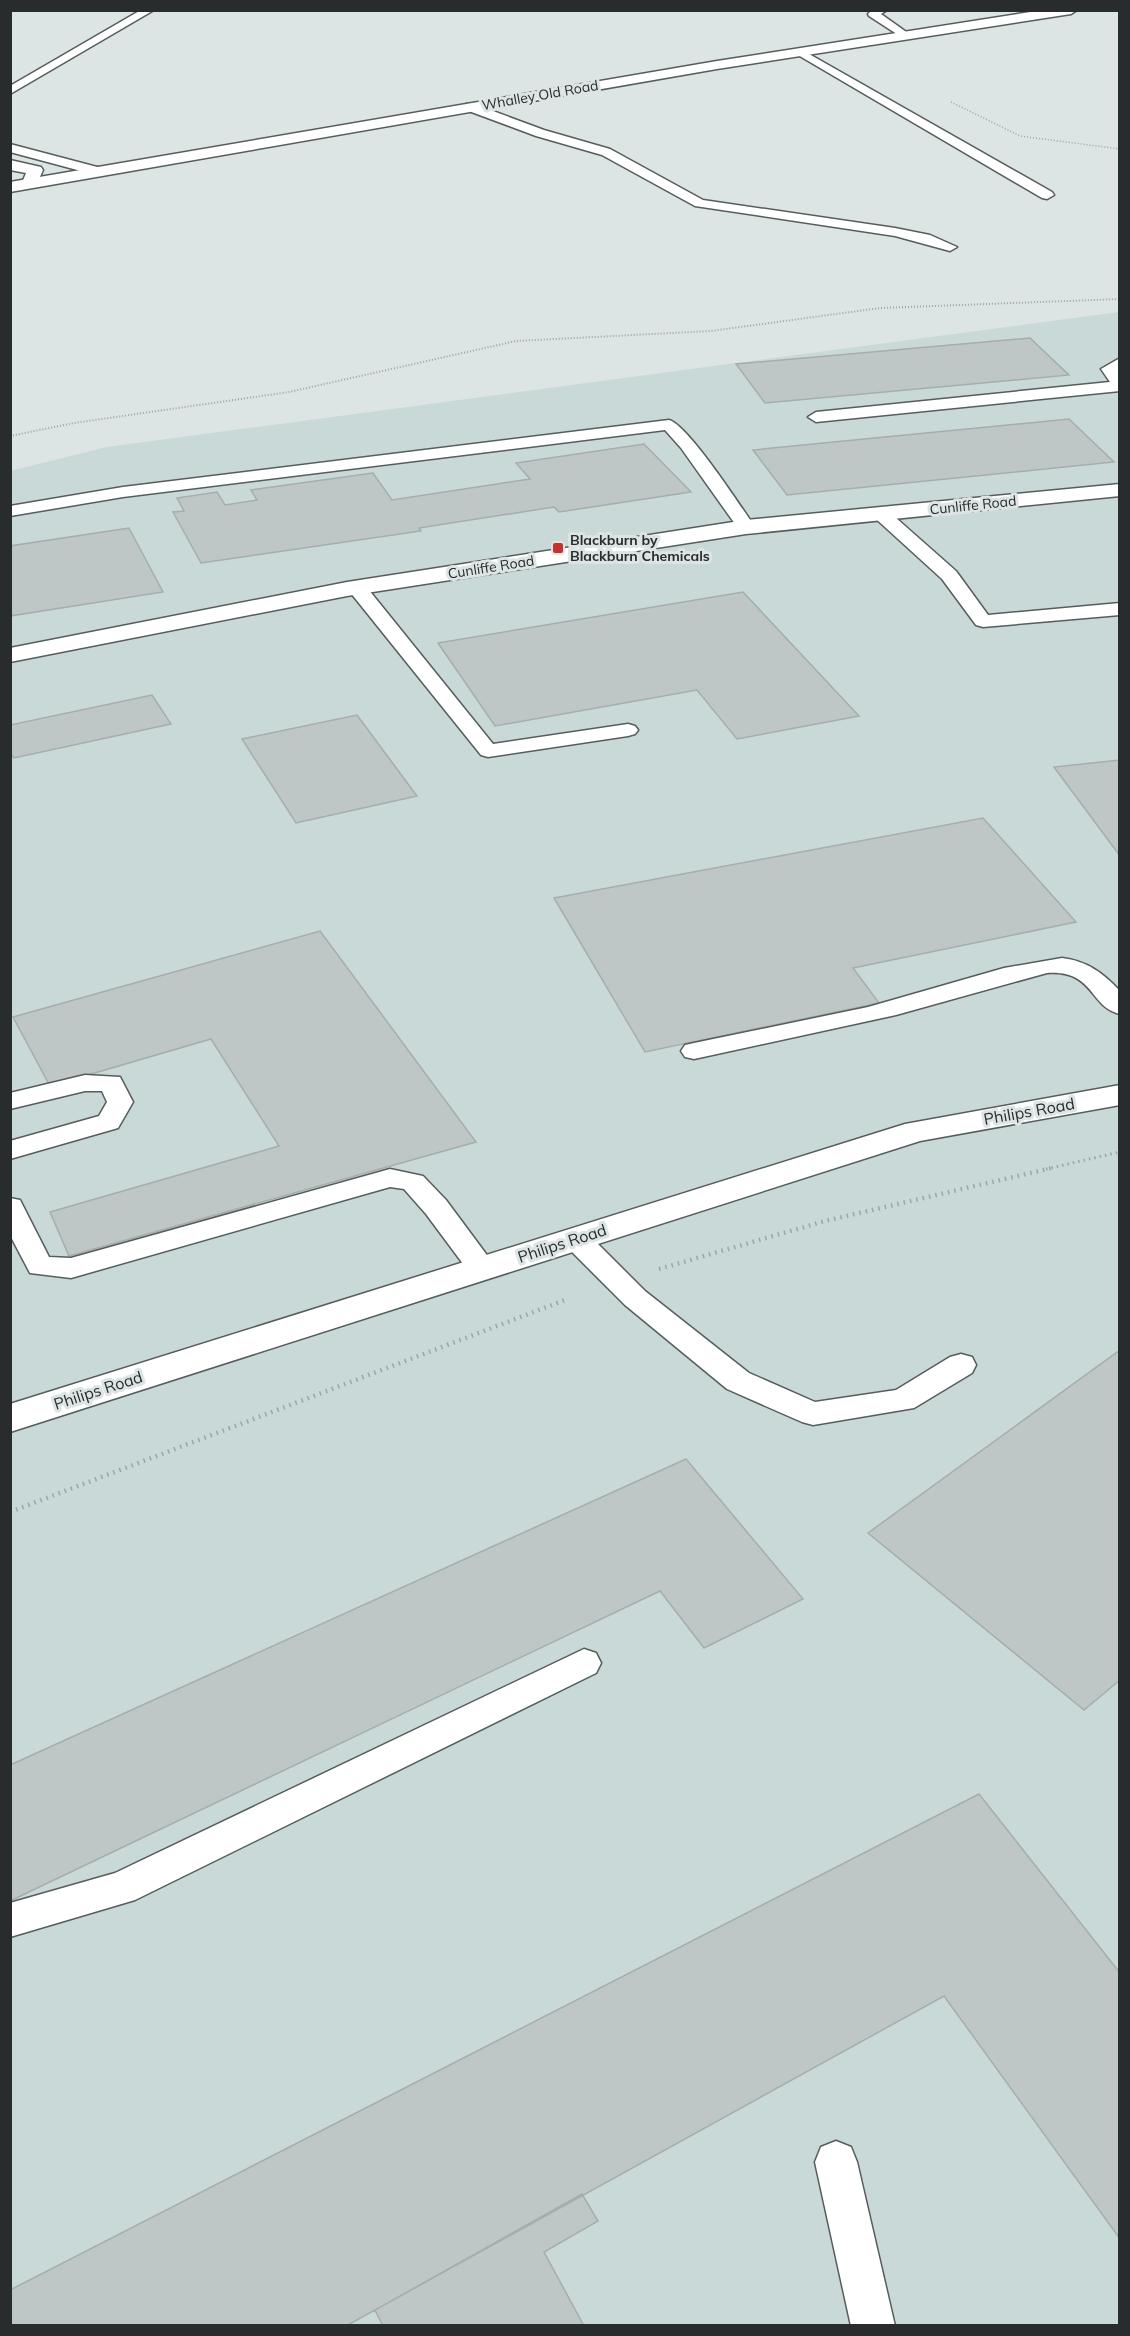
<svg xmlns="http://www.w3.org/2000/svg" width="1130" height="2336" font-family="Mulish,sans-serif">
	<rect width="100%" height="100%" fill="#dde4e4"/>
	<path fill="#c9d9d8" d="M1119,312V2325H11L10,471L107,447Z"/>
	<path fill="#bec6c6" stroke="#a6adad" stroke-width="1.5" d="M1030,338L1069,375L765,403L736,364Z
		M1069,419L1114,462L787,495L753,450Z
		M644,444L691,492L559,512L554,507L419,528L421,531L201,563L173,512L184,511L177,498L217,492L225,505L257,500L251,490L373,473L392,500L530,479L516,463Z
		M129,528L163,592L10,616V546Z
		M743,592L859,716L737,739L697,690L495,726L438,643Z
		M152,695L171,724L14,758L10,752V725Z
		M357,715L417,796L296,823L242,739Z
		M1120,760V856L1054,767Z
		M983,818L1076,922L853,968L879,1003L645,1052L554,898Z
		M320,931L476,1142L69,1256L50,1212L279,1146L211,1039L50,1086L13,1017Z
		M1120,1350V1680L1084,1710L868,1533Z
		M686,1459L803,1599L704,1648L660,1591L10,1901V1765Z
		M979,1794L1120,1973V2239L944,1996L346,2326H10V2290Z
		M582,2194L598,2221L544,2252L584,2326H383L375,2310Z"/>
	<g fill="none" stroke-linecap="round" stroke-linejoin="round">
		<defs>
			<path id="lane" d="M141,10H154L10,94V86Z
				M872,10H887L881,14L912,36L903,38L869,16L868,14Z
				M802,50L1052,192L1054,195L1047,199L1042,198L798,55L796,53Z
				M466,104H474L544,130L610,149L703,200L895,228L930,235L957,247L950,251L895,236L695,206L602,155L536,136L466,110Z
				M10,144L101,168L102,171L96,175L10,152Z
				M1120,358V391L816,422L808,417L816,412L1110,382L1101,369Z
				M669,420C688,425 741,507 755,527L752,531H740L681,448L665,430L123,497L10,516V506L123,487Z
				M881,509L887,510L956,571L988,615L1120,603V615L983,627L976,625L942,579L875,518L872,514L875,510Z
				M357,582L364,584L493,744L628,724L635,726L638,730L635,734L628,736L488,757L481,755L350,592L348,588Z
				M1062,958C1087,961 1103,973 1120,991V1014C1089,1007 1095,970 1047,973L896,1015L694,1059L685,1057L681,1051L685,1045L694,1043L868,1007L1004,968Z
				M85,1075L120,1077L133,1102L118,1128L10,1159V1141L99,1116L107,1102L102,1091H85L10,1109V1093Z
				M390,1169L423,1176L446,1200L492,1262L496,1269L492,1276L482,1279L472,1276L426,1214L404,1189L390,1187L71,1278L30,1273L10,1235V1198L20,1200L49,1257L71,1258Z
				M576,1229L586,1232L645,1291L749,1373L815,1402L896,1390L950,1357L961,1354L972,1357L976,1365L972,1373L914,1408L813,1425L802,1422L727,1389L625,1305L566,1246L562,1239L566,1232Z
				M584,1649L596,1653L601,1663L596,1673L135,1900L10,1937V1903L115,1873Z
				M836,2141L851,2147L857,2162L895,2326H851L815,2162L821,2147Z"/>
			<path id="street" d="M10,160L41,167L43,170L36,186H24L22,183L26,173L10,170Z
				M1120,484V496L746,534L347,596L10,662V648L347,582L746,520Z
				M1120,1085V1105L920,1141L10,1432V1404L905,1124Z"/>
			<path id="secondary" d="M1043,10H1077L1071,14L717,69L10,192V182L717,61Z"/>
		</defs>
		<use href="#lane" stroke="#565d5c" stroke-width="3"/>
		<use href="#street" stroke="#565d5c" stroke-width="3"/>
		<use href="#secondary" stroke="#565d5c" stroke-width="3"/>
		<path stroke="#9fa4a4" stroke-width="1.5" stroke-dasharray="1 2" stroke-linecap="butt" d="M951,102L1020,136L1120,149"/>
		<path stroke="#9fa4a4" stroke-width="2" stroke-dasharray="1 2" stroke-linecap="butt" d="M10,436L74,423L289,392L516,341L711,331L880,308L1120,299"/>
		<path stroke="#9fa4a4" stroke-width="3" stroke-dasharray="1.5 4" stroke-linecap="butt" d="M1046,1169L1120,1152"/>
		<path stroke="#9fa4a4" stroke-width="4.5" stroke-dasharray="1.5 5" stroke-linecap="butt" d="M659,1269L825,1221L1052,1168
			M10,1512L565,1300"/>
		<use href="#lane" fill="#fff" fill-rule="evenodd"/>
		<use href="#street" fill="#fff" fill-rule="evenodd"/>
		<use href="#secondary" fill="#fff" fill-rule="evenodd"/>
	</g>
	<rect fill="#c23331" stroke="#dde4e4" stroke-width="2" x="552" y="542" width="12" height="12" rx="3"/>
	<g text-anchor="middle" stroke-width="6" stroke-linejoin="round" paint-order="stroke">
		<g font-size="14" fill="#292c2c" stroke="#dde4e4">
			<text transform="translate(540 95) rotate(-10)" y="5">Whalley Old Road</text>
			<text transform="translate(973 505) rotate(-6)" y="5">Cunliffe Road</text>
			<text transform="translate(491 567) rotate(-9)" y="5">Cunliffe Road</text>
		</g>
		<g font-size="14" font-weight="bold" fill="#292c2c" stroke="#dde4e4" text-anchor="start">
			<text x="570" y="545">Blackburn by<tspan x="570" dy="16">Blackburn Chemicals</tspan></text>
		</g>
		<g font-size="16" fill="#292c2c" stroke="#dde4e4">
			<text transform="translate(1029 1111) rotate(-10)" y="6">Philips Road</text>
			<text transform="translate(562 1243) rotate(-18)" y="6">Philips Road</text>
			<text transform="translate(98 1390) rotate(-18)" y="6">Philips Road</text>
		</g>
	</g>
	<rect width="1130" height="2336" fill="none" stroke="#292c2c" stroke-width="24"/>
</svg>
